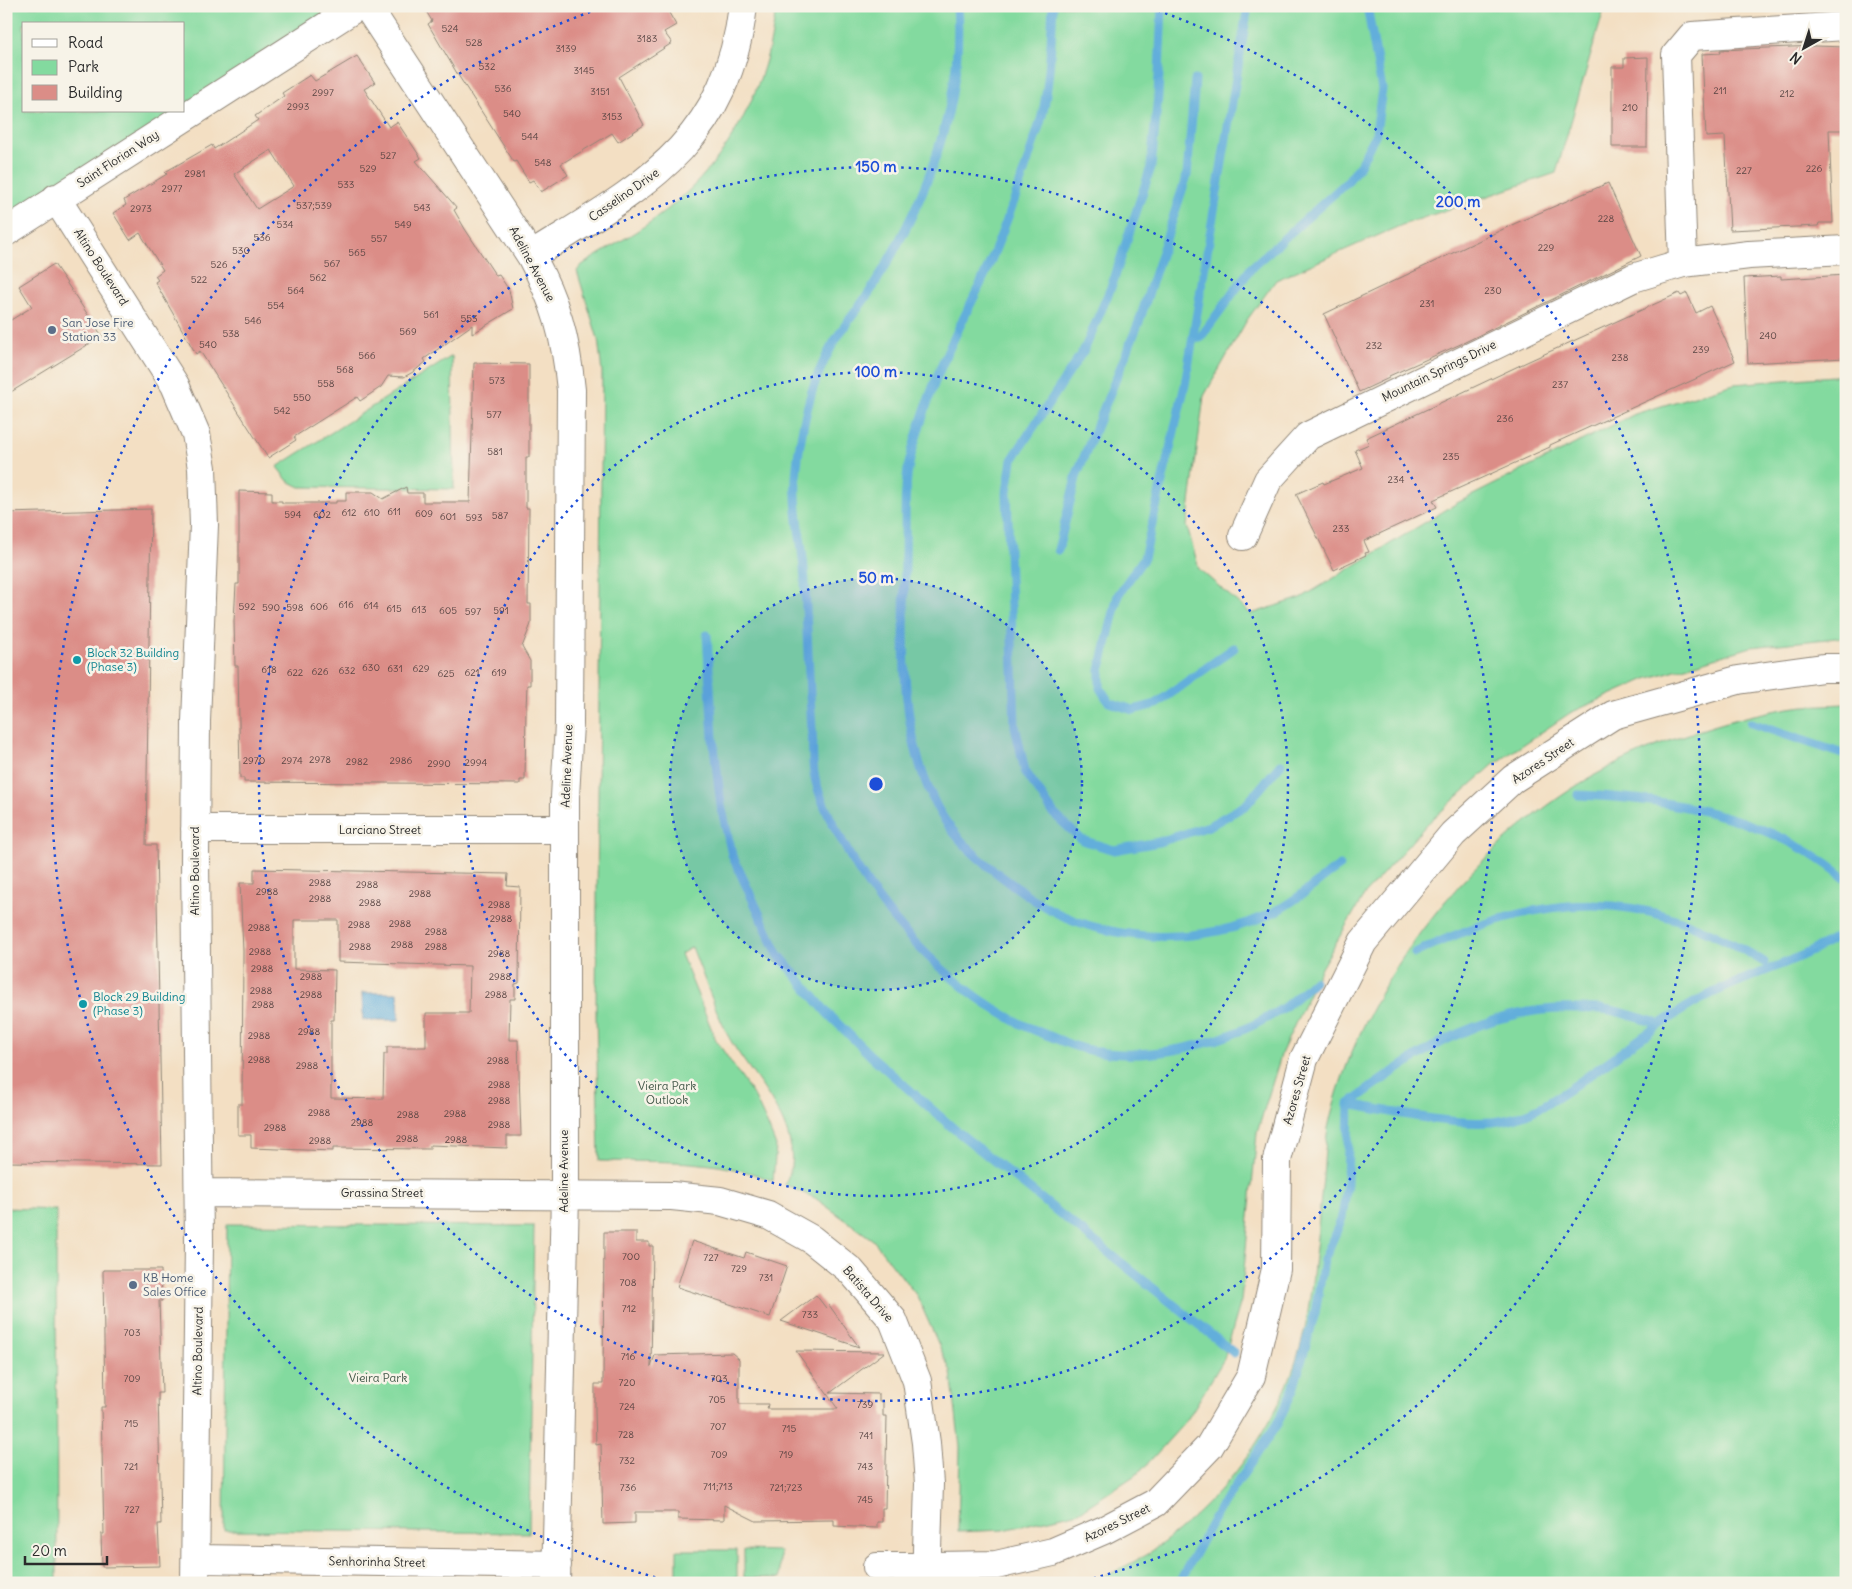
<svg xmlns="http://www.w3.org/2000/svg" width="1852" height="1589" font-family="Delius,sans-serif">
	<rect width="100%" height="100%" fill="#f7f3e8"/>
	<filter id="ink" filterUnits="userSpaceOnUse"><feTurbulence type="fractalNoise" baseFrequency=".02" numOctaves="2"/><feDisplacementMap in="SourceGraphic" scale="10" xChannelSelector="R" yChannelSelector="G"/><feConvolveMatrix kernelMatrix="1 2 1 2 8 2 1 2 1" color-interpolation-filters="sRGB"/></filter>
	<filter id="wash" filterUnits="userSpaceOnUse"><feTurbulence type="fractalNoise" baseFrequency=".0096" numOctaves="4" result="noise"/><feDisplacementMap in="SourceGraphic" scale="20" xChannelSelector="R" yChannelSelector="G"/><feGaussianBlur stdDeviation="1.12" result="paint"/><feColorMatrix in="noise" values="0 0 0 0 0 0 0 0 0 0 0 0 0 0 0 0 0 1.4 0 .05"/><feComposite in="paint" operator="in"/></filter>
	<g filter="url(#wash)">
		<rect width="100%" height="100%" fill="#f3dfc3"/>
		<path fill="#83da9f" stroke="#578265" d="M6,6H344L184,110V24H24V111H182L6,225Z
			M776,6H1605L1556,173L1402,225L1276,280L1247,320L1204,396L1187,526L1199,569L1251,614L1301,598L1457,503L1635,414L1734,384L1846,375V637L1751,647L1646,679L1570,713L1493,765L1427,824L1365,894L1321,968L1282,1052L1257,1133L1241,1301L1224,1359L1187,1420L1140,1472L1079,1512L1004,1530L958,1532L960,1447L951,1372L917,1296L873,1240L815,1198L785,1185C787,1179 790,1173 791,1167C798,1118 746,1072 726,1032C713,1004 703,975 692,947L681,954L716,1040L755,1098L768,1126L776,1146L773,1181C719,1158 656,1162 599,1161L596,1010L602,372L598,339L577,271L582,265C611,246 642,230 668,209C730,159 769,85 776,6Z
			M452,356L454,489L300,487L288,481L277,467Z
			M1846,704V1583H1093C1111,1573 1131,1564 1149,1553C1230,1497 1293,1409 1308,1311C1315,1267 1318,1222 1323,1178C1324,1162 1325,1144 1328,1128C1358,990 1462,857 1581,783C1639,748 1722,719 1789,708C1807,705 1827,705 1846,704Z
			M6,1208L56,1210L57,1583H6Z
			M227,1224L534,1226L529,1533L224,1530Z
			M677,1550H737V1578H677Z
			M744,1550L780,1551V1578H744Z"/>
		<path fill="#62aedb" stroke="#466c83" d="M362,993H398L399,1020H363Z"/>
		<g fill="none" stroke-linecap="round" stroke-linejoin="round">
			<path stroke="#62aedb" stroke-width="9" d="M957,6C964,104 926,200 876,282C865,301 850,317 838,336C828,351 819,371 813,388C804,416 794,468 796,496C797,525 804,554 805,583C807,632 809,681 812,729C813,744 812,759 814,773C818,796 831,820 842,841C880,914 943,982 1017,1022C1032,1030 1048,1035 1064,1042C1127,1069 1224,1047 1280,1010C1292,1002 1303,991 1314,981
				M1053,6C1051,43 1050,81 1042,116C1038,131 1032,146 1028,160C1016,197 1002,234 987,270C966,315 941,360 926,407C920,425 913,445 909,464C903,495 906,530 905,561C904,642 898,724 933,799C952,842 995,873 1033,899C1099,945 1205,948 1276,911C1299,899 1319,880 1340,866
				M1162,6L1158,96L1151,167L1112,285L1085,348L1012,460L1007,492L1015,726L1025,771L1054,814L1082,840L1114,850L1159,842L1209,826L1246,805L1281,764
				M1200,338L1252,267L1347,182L1360,165L1376,133L1382,89L1367,6
				M1058,550L1077,474L1139,322L1187,175L1195,80
				M707,635L713,738L721,805L732,855L778,954L828,1014L871,1056L953,1128L1234,1353
				M1234,648L1156,704L1133,710L1109,702L1100,688V670L1118,595L1144,558L1185,385L1248,6
				M1751,723L1846,755
				M1578,795C1672,798 1772,817 1846,879
				M1415,953C1545,891 1639,884 1764,962
				M1349,1104C1394,1112 1447,1125 1492,1122C1532,1119 1564,1093 1595,1071C1631,1046 1667,1017 1705,997C1751,973 1804,961 1846,931
				M1349,1104C1417,1052 1486,1006 1575,1009C1587,1009 1599,1008 1610,1010C1625,1013 1639,1018 1654,1022
				M1179,1583L1215,1516L1277,1424L1293,1390L1315,1313L1324,1260L1342,1218L1347,1183L1349,1104"/>
		</g>
		<g id="blocks">
			<path fill="#db8d87" fill-rule="evenodd" d="M423,6H665L676,25L664,32L672,43L619,77L644,125L618,142L612,133L561,164L568,175L541,192L533,180L529,182L516,161L514,162L458,75L428,24L432,21Z
				M1815,46L1846,47V130H1829L1833,223H1819L1818,226L1730,230L1725,136L1706,137L1702,54L1721,53L1720,50Z
				M357,56L375,83L364,89L389,127L397,122L421,158L416,161L457,208L454,210L465,229L496,276L499,275L509,290L513,309L472,334V325L424,359L426,362L413,372L404,377L388,376L381,387L360,401L357,397L294,437L296,440L268,458L200,351L196,354L155,282L158,280L155,276L163,270L140,233L130,240L113,213L126,205L124,200L167,174L165,172L212,145L214,149L258,120L255,116L284,96L282,93L310,75L315,81ZM271,150L294,186L257,209L234,174Z
				M1648,57L1647,147H1612V67H1624V58Z
				M1608,183L1641,256L1463,343L1389,376V378L1359,392L1324,314L1516,223Z
				M54,264L102,336L6,395V323L32,307L19,286Z
				M1846,275V358L1748,363L1744,278L1781,276V279Z
				M1679,293L1681,296L1687,293L1696,313L1710,306L1735,361L1550,445V447L1433,500L1437,507L1364,541L1369,552L1365,553L1366,555L1334,570L1296,494L1323,482L1324,484L1363,468L1355,450L1369,444L1366,438L1529,361Z
				M474,363L529,364V457H526V508H529L528,604H531V624L522,647L530,661V685H527L526,708L525,780H520V784L244,782V778H240L238,666H235L234,621L236,584H239V491L272,492V501H282V503H336V501H346V492H373L383,499L406,487L407,493H423V502H470Z
				M151,509L146,845H156L162,1164L6,1162V513Z
				M254,869L508,874L507,886L520,887L519,983L515,984V999H510L509,1040H518L521,1136H507V1148L430,1145V1149L333,1148V1151L251,1148V1135H238V1104H242L243,951L240,883H254ZM294,920H338V962L470,966L469,1013H426V1047H387V1054H384L383,1099L331,1098V1020H334L335,970L294,969Z
				M604,1232H636V1242H649V1246H653L651,1367L655,1355L732,1353L739,1359V1404H768L767,1409H838L796,1351L885,1352L830,1393L879,1394V1401H883V1416H887L885,1508H882V1522H877V1528L834,1526V1520L756,1521L724,1505V1520L678,1519V1512H635V1523L603,1524L601,1444L596,1445L595,1412V1384H603Z
				M692,1241L744,1258L746,1252L787,1266L770,1317L677,1287Z
				M103,1270H161L162,1301H159L162,1393H158L161,1524H158L160,1566L102,1567L101,1534H104L101,1407H105Z
				M816,1295L826,1308L829,1305L859,1347L781,1321Z"/>
		</g>
	</g>
	<g filter="url(#ink)">
		<use href="#blocks" fill-opacity="0" stroke="#8f8577" stroke-width="1"/>
		<g fill="none" stroke-linecap="round" stroke-linejoin="round">
			<defs>
				<path id="minor" d="M367,6L531,256C556,302 566,338 571,390L569,724L565,797V1194L556,1583
					M56,198L175,385L196,434L202,468L204,525L196,721L195,860L199,1242L195,1583
					M6,232L358,6
					M531,256C639,188 726,147 743,6
					M1683,263L1676,55L1692,36L1846,26
					M1243,536L1268,480L1308,436L1633,278L1683,263L1749,255L1846,250
					M195,829H565
					M199,1193L672,1196L720,1201L768,1215L811,1239L851,1271L893,1320L917,1381L926,1443L929,1484L926,1583
					M197,1559L557,1565
					M877,1567L996,1565L1053,1552L1104,1530L1155,1503L1209,1447L1251,1376L1276,1269L1277,1160L1304,1059L1363,942L1453,834L1513,779L1613,715L1738,680L1823,668H1846"/>
			</defs>
			<use href="#minor" stroke="#8f8577" stroke-width="30"/>
			<use href="#minor" stroke="#fff" stroke-width="28"/>
		</g>
	</g>
	<circle cx="876" cy="784" r="206" fill="#1d4ed8" fill-opacity=".12"/>
	<g fill="none" stroke="#1d4ed8" stroke-width="2.5" stroke-dasharray="2.5 5">
		<circle cx="876" cy="784" r="206"/>
		<circle cx="876" cy="784" r="412"/>
		<circle cx="876" cy="784" r="617"/>
		<path d="M677 1583A823 823 0 0 1 601 8M1151 8A823 823 0 0 1 1075 1583"/>
	</g>
	<g fill="#5c6f8a" stroke="#f7f3e8" stroke-width="2">
		<circle cx="52" cy="330" r="5"/>
		<circle cx="133" cy="1285" r="5"/>
	</g>
	<g fill="#0f9aa8" stroke="#f7f3e8" stroke-width="2">
		<circle cx="77" cy="660" r="5"/>
		<circle cx="83" cy="1004" r="5"/>
	</g>
	<g text-anchor="middle" stroke-width="5" stroke-linejoin="round" paint-order="stroke">
		<g font-size="10" fill="#574442">
			<text x="450" y="32">524</text>
			<text x="647" y="42">3183</text>
			<text x="474" y="46">528</text>
			<text x="566" y="52">3139</text>
			<text x="487" y="70">532</text>
			<text x="584" y="74">3145</text>
			<text x="503" y="92">536</text>
			<text x="1720" y="94">211</text>
			<text x="600" y="95">3151</text>
			<text x="323" y="96">2997</text>
			<text x="1787" y="97">212</text>
			<text x="298" y="110">2993</text>
			<text x="1630" y="111">210</text>
			<text x="512" y="117">540</text>
			<text x="612" y="120">3153</text>
			<text x="530" y="140">544</text>
			<text x="388" y="159">527</text>
			<text x="543" y="166">548</text>
			<text x="368" y="172">529</text>
			<text x="1814" y="172">226</text>
			<text x="1744" y="174">227</text>
			<text x="195" y="177">2981</text>
			<text x="346" y="188">533</text>
			<text x="172" y="192">2977</text>
			<text x="314" y="209">537;539</text>
			<text x="422" y="211">543</text>
			<text x="141" y="212">2973</text>
			<text x="1606" y="222">228</text>
			<text x="285" y="228">534</text>
			<text x="403" y="228">549</text>
			<text x="262" y="241">536</text>
			<text x="379" y="242">557</text>
			<text x="1546" y="251">229</text>
			<text x="241" y="254">530</text>
			<text x="357" y="256">565</text>
			<text x="332" y="267">567</text>
			<text x="219" y="268">526</text>
			<text x="318" y="281">562</text>
			<text x="199" y="283">522</text>
			<text x="296" y="294">564</text>
			<text x="1493" y="294">230</text>
			<text x="1427" y="307">231</text>
			<text x="276" y="309">554</text>
			<text x="431" y="318">561</text>
			<text x="469" y="322">553</text>
			<text x="253" y="324">546</text>
			<text x="408" y="335">569</text>
			<text x="231" y="337">538</text>
			<text x="1768" y="339">240</text>
			<text x="208" y="348">540</text>
			<text x="1374" y="349">232</text>
			<text x="1701" y="353">239</text>
			<text x="367" y="359">566</text>
			<text x="1620" y="361">238</text>
			<text x="345" y="373">568</text>
			<text x="497" y="384">573</text>
			<text x="326" y="387">558</text>
			<text x="1560" y="388">237</text>
			<text x="302" y="401">550</text>
			<text x="282" y="414">542</text>
			<text x="494" y="418">577</text>
			<text x="1505" y="422">236</text>
			<text x="495" y="455">581</text>
			<text x="1451" y="460">235</text>
			<text x="1396" y="483">234</text>
			<text x="394" y="515">611</text>
			<text x="349" y="516">612</text>
			<text x="372" y="516">610</text>
			<text x="424" y="517">609</text>
			<text x="293" y="518">594</text>
			<text x="322" y="518">602</text>
			<text x="500" y="519">587</text>
			<text x="448" y="520">601</text>
			<text x="474" y="521">593</text>
			<text x="1341" y="532">233</text>
			<text x="346" y="608">616</text>
			<text x="371" y="609">614</text>
			<text x="247" y="610">592</text>
			<text x="319" y="610">606</text>
			<text x="271" y="611">590</text>
			<text x="295" y="611">598</text>
			<text x="394" y="612">615</text>
			<text x="419" y="613">613</text>
			<text x="448" y="614">605</text>
			<text x="501" y="614">591</text>
			<text x="473" y="615">597</text>
			<text x="371" y="671">630</text>
			<text x="395" y="672">631</text>
			<text x="421" y="672">629</text>
			<text x="269" y="673">618</text>
			<text x="347" y="674">632</text>
			<text x="320" y="675">626</text>
			<text x="295" y="676">622</text>
			<text x="472" y="676">621</text>
			<text x="499" y="676">619</text>
			<text x="446" y="677">625</text>
			<text x="320" y="763">2978</text>
			<text x="254" y="764">2970</text>
			<text x="292" y="764">2974</text>
			<text x="401" y="764">2986</text>
			<text x="357" y="765">2982</text>
			<text x="476" y="766">2994</text>
			<text x="439" y="767">2990</text>
			<text x="320" y="886">2988</text>
			<text x="367" y="888">2988</text>
			<text x="267" y="895">2988</text>
			<text x="420" y="897">2988</text>
			<text x="320" y="902">2988</text>
			<text x="370" y="906">2988</text>
			<text x="499" y="908">2988</text>
			<text x="501" y="922">2988</text>
			<text x="400" y="927">2988</text>
			<text x="359" y="928">2988</text>
			<text x="259" y="931">2988</text>
			<text x="436" y="935">2988</text>
			<text x="402" y="948">2988</text>
			<text x="360" y="950">2988</text>
			<text x="436" y="950">2988</text>
			<text x="260" y="955">2988</text>
			<text x="499" y="957">2988</text>
			<text x="262" y="972">2988</text>
			<text x="311" y="980">2988</text>
			<text x="500" y="980">2988</text>
			<text x="261" y="994">2988</text>
			<text x="311" y="998">2988</text>
			<text x="496" y="998">2988</text>
			<text x="263" y="1008">2988</text>
			<text x="309" y="1035">2988</text>
			<text x="259" y="1039">2988</text>
			<text x="259" y="1063">2988</text>
			<text x="498" y="1064">2988</text>
			<text x="307" y="1069">2988</text>
			<text x="499" y="1088">2988</text>
			<text x="499" y="1104">2988</text>
			<text x="319" y="1116">2988</text>
			<text x="455" y="1117">2988</text>
			<text x="408" y="1118">2988</text>
			<text x="362" y="1126">2988</text>
			<text x="499" y="1128">2988</text>
			<text x="275" y="1131">2988</text>
			<text x="407" y="1142">2988</text>
			<text x="456" y="1143">2988</text>
			<text x="320" y="1144">2988</text>
			<text x="631" y="1260">700</text>
			<text x="711" y="1261">727</text>
			<text x="739" y="1272">729</text>
			<text x="766" y="1281">731</text>
			<text x="628" y="1286">708</text>
			<text x="629" y="1312">712</text>
			<text x="810" y="1318">733</text>
			<text x="132" y="1336">703</text>
			<text x="628" y="1360">716</text>
			<text x="132" y="1382">709</text>
			<text x="719" y="1382">703</text>
			<text x="627" y="1386">720</text>
			<text x="717" y="1403">705</text>
			<text x="865" y="1408">739</text>
			<text x="627" y="1410">724</text>
			<text x="131" y="1427">715</text>
			<text x="718" y="1430">707</text>
			<text x="789" y="1432">715</text>
			<text x="626" y="1438">728</text>
			<text x="866" y="1439">741</text>
			<text x="719" y="1458">709</text>
			<text x="786" y="1458">719</text>
			<text x="627" y="1464">732</text>
			<text x="131" y="1470">721</text>
			<text x="865" y="1470">743</text>
			<text x="718" y="1490">711;713</text>
			<text x="628" y="1491">736</text>
			<text x="786" y="1491">721;723</text>
			<text x="865" y="1503">745</text>
			<text x="132" y="1513">727</text>
		</g>
		<g font-size="12" fill="#2b2b2b" stroke="#f7f3e8">
			<text transform="translate(118 159) rotate(-33)" y="4">Saint Florian Way</text>
			<text transform="translate(624 195) rotate(-35)" y="4">Casselino Drive</text>
			<text transform="translate(532 264) rotate(62)" y="4">Adeline Avenue</text>
			<text transform="translate(101 267) rotate(57)" y="4">Altino Boulevard</text>
			<text transform="translate(1439 371) rotate(-26)" y="4">Mountain Springs Drive</text>
			<text transform="translate(1543 761) rotate(-34)" y="4">Azores Street</text>
			<text transform="translate(567 766) rotate(-88)" y="4">Adeline Avenue</text>
			<text x="380" y="834">Larciano Street</text>
			<text transform="translate(195 871) rotate(-90)" y="4">Altino Boulevard</text>
			<text transform="translate(1297 1090) rotate(-74)" y="4">Azores Street</text>
			<text transform="translate(564 1171) rotate(-90)" y="4">Adeline Avenue</text>
			<text x="382" y="1197">Grassina Street</text>
			<text transform="translate(868 1294) rotate(49)" y="4">Batista Drive</text>
			<text transform="translate(198 1351) rotate(-89)" y="4">Altino Boulevard</text>
			<text transform="translate(1117 1523) rotate(-26)" y="4">Azores Street</text>
			<text transform="translate(377 1562) rotate(1)" y="4">Senhorinha Street</text>
		</g>
		<g font-size="12" fill="#4e5e75" stroke="#f7f3e8" text-anchor="start">
			<text x="62" y="327">San Jose Fire<tspan x="62" dy="14">Station 33</tspan></text>
			<text x="143" y="1282">KB Home<tspan x="143" dy="14">Sales Office</tspan></text>
		</g>
		<g font-size="12" fill="#0d838f" stroke="#f7f3e8" text-anchor="start">
			<text x="87" y="657">Block 32 Building<tspan x="87" dy="14">(Phase 3)</tspan></text>
			<text x="93" y="1001">Block 29 Building<tspan x="93" dy="14">(Phase 3)</tspan></text>
		</g>
		<g font-size="12" fill="#415748" stroke="#f7f3e8">
			<text x="667" y="1090">Vieira Park<tspan x="667" dy="14">Outlook</tspan></text>
			<text x="378" y="1382">Vieira Park</text>
		</g>
	</g>
	<circle cx="876" cy="784" r="8" fill="#1d4ed8" stroke="#f7f3e8" stroke-width="2.5"/>
	<g font-size="15" text-anchor="middle" font-weight="bold" fill="#1d4ed8" stroke="#f7f3e8" stroke-width="5" stroke-linejoin="round" paint-order="stroke">
		<text x="876" y="172">150 m</text>
		<text x="1458" y="207">200 m</text>
		<text x="876" y="377">100 m</text>
		<text x="876" y="583">50 m</text>
	</g>
	<rect width="1852" height="1589" fill="none" stroke="#f7f3e8" stroke-width="25"/>
	<rect x="22" y="22" width="162" height="90" fill="#f7f3e8" stroke="#a5a39c"/>
	<rect x="32" y="39" width="25" height="8" fill="#ffffff" stroke="#a5a39c"/>
	<text x="68" y="48" font-size="15" fill="#2b2b2b">Road</text>
	<rect x="32" y="60" width="25" height="15" fill="#83da9f" stroke="#a5a39c"/>
	<text x="68" y="72" font-size="15" fill="#2b2b2b">Park</text>
	<rect x="32" y="85" width="25" height="15" fill="#db8d87" stroke="#a5a39c"/>
	<text x="68" y="98" font-size="15" fill="#2b2b2b">Building</text>
	<g transform="translate(1804 48) rotate(219)" stroke="#f7f3e8" stroke-width="4" paint-order="stroke">
	<path d="M0-4L9 19L0 12L-9 19Z" fill="#2b2b2b"/>
	<text y="-8" font-size="14" font-weight="bold" text-anchor="middle" fill="#2b2b2b">N</text>
	</g>
	<path d="M25 1556v8h82v-8" fill="none" stroke="#2b2b2b" stroke-width="2.5"/>
	<text x="32" y="1556" font-size="15" fill="#2b2b2b" stroke="#f7f3e8" stroke-width="4" paint-order="stroke">20 m</text>
</svg>
